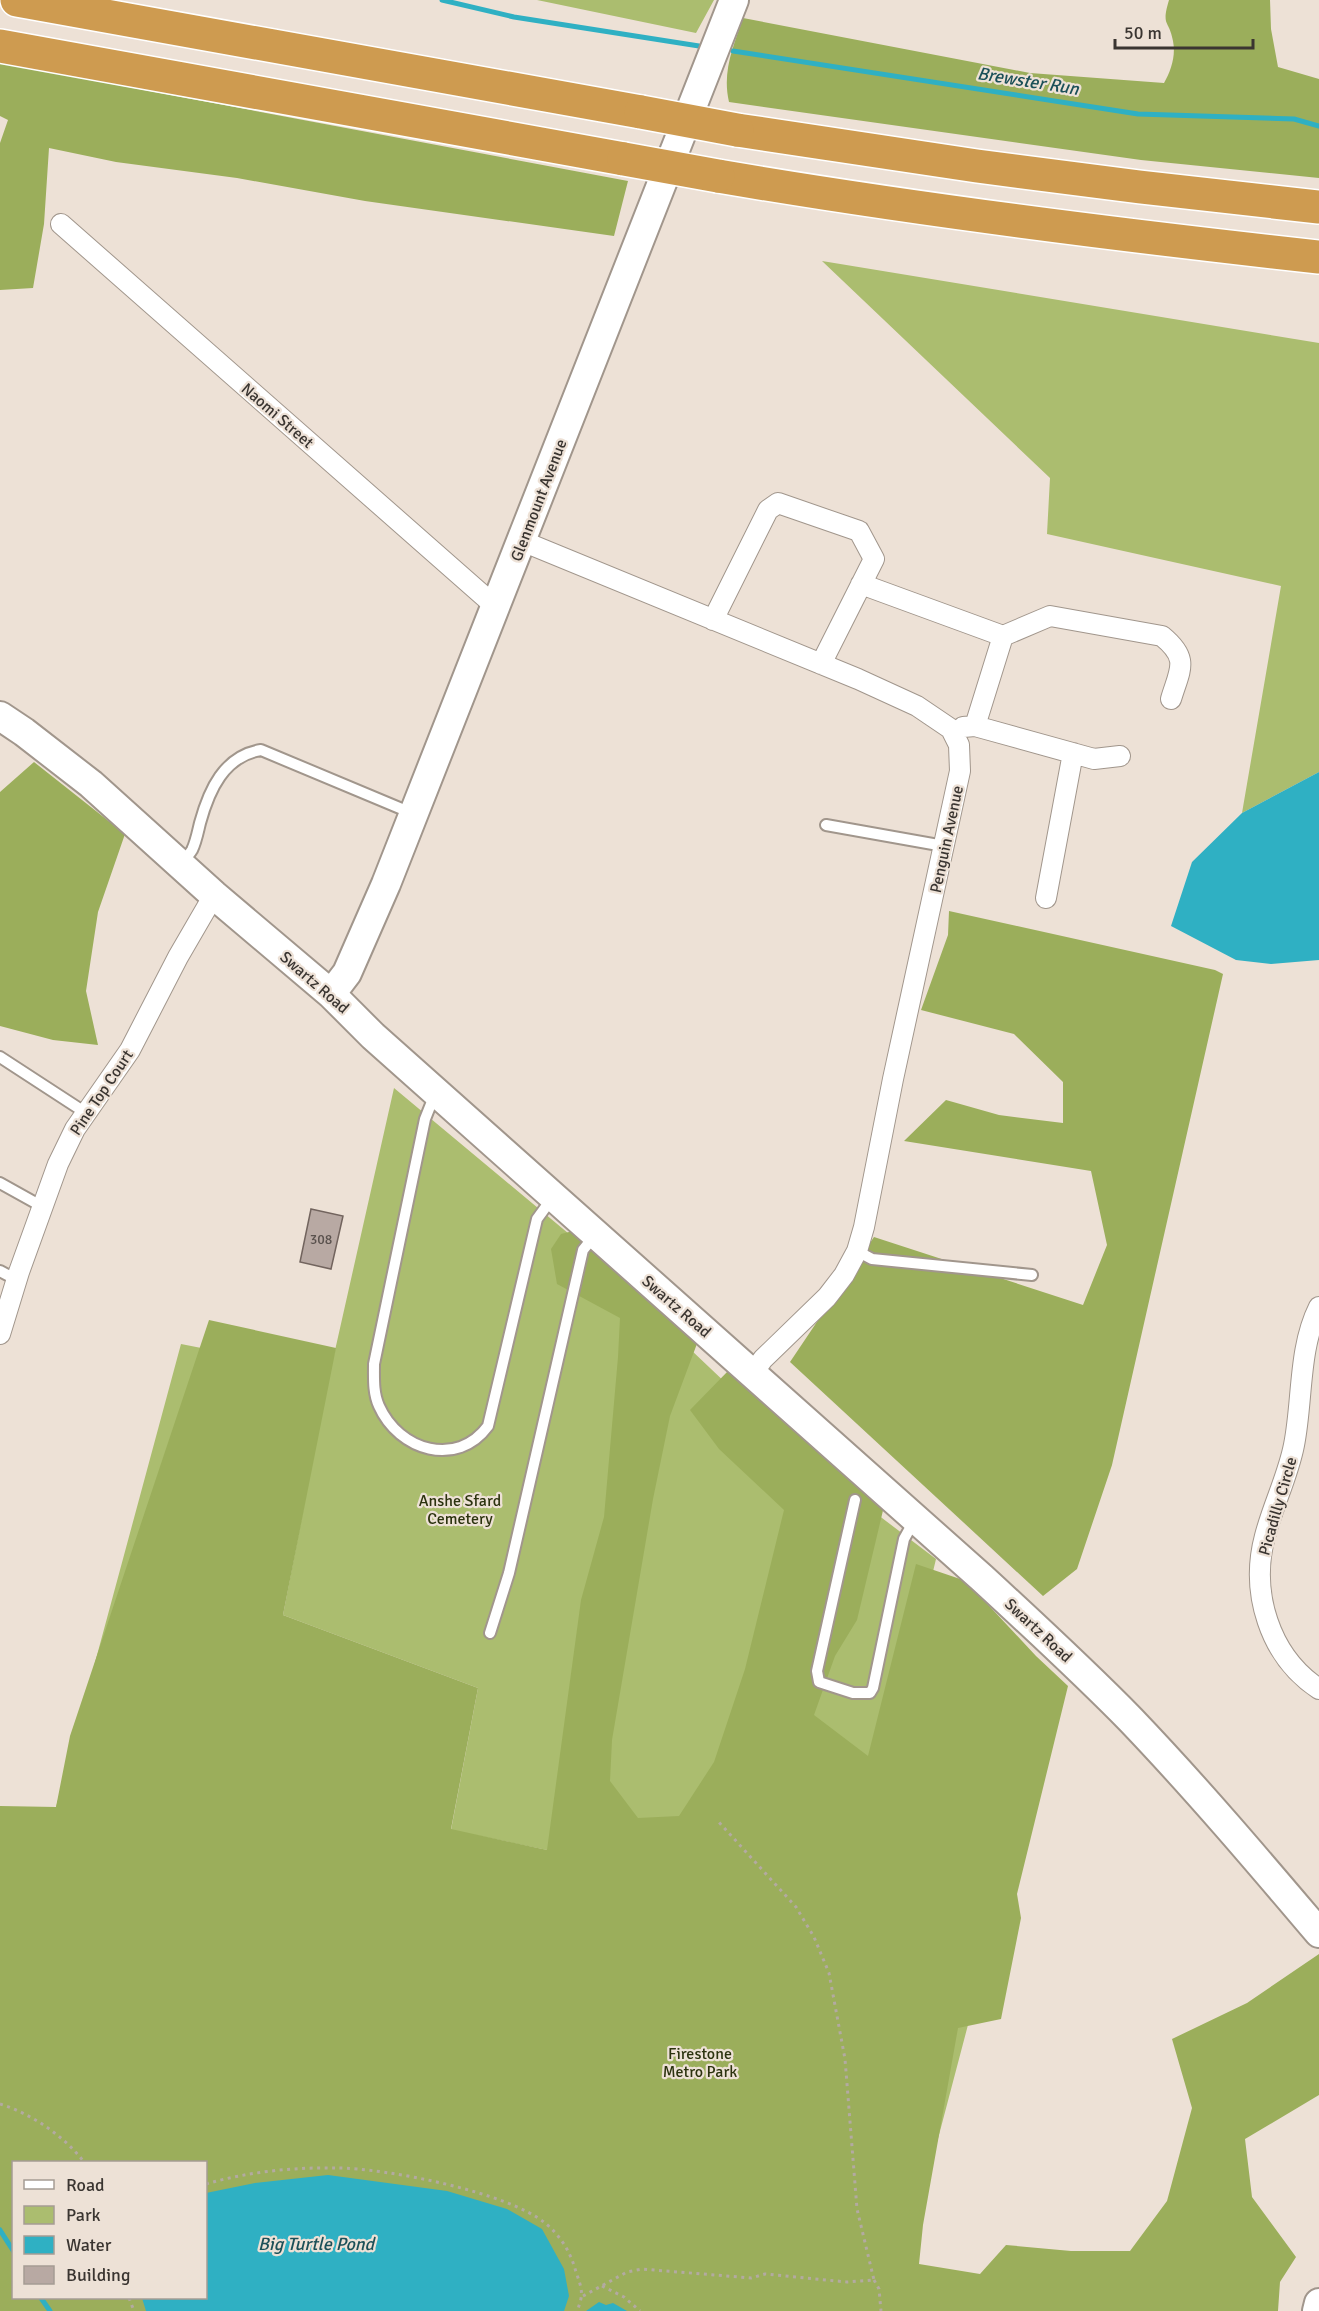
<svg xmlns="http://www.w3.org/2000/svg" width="1319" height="2311" font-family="Signika,sans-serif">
	<rect width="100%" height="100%" fill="#ede1d6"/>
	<path fill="#abbd6f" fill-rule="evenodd" d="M537,0H714L696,33Z
		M822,261L1319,343V772L1242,813L1281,586L1047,534L1050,478Z
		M394,1088L647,1299L651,1312L825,1477L767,1731L882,1799L1056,1691L901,2279L0,2311V1807H56L181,1344L318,1371L269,1624L445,1838L547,1850L451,1830L478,1688L283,1615L327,1386ZM14,2162H206V2298H14Z
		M832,1480L936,1559L880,1792L776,1723Z"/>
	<path fill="#9bae5b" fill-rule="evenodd" d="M1169,0H1270L1271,29L1278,67L1319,79V178L1141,160L729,102C722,72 733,47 743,18L1030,73L1164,83C1171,71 1176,56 1173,41C1169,19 1161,27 1169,0Z
		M0,63L628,181L614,236L365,201L237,178L116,162L49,148L44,224L33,288L0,290V143L8,120L0,116Z
		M34,762L125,834L98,912L86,991L98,1045L53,1040L0,1026V792Z
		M949,911L1215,970L1223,974L1112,1465L1077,1569L1043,1596L790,1362L874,1237L1083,1305L1107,1245L1091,1171L904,1141L946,1100L999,1115L1063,1123V1082L1014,1034L921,1010L948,935Z
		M577,1230L698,1341L670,1416L653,1499L612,1740L610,1781L638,1818L679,1816L714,1762L745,1669L784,1510L719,1449L690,1410L728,1371L885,1502L857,1620L835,1656L814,1715L868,1756L916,1564L966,1581L1036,1656L1068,1686L1017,1894L1021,1918L1001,2019L958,2028L923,2225L919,2264L980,2274L1006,2245L1071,2251H1130L1167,2201L1192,2108L1172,2039L1247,2003L1319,1954V2095L1245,2139L1252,2197L1296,2257L1280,2282L1278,2311H0V1806L56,1807L70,1736L209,1320L336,1348L283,1615L478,1688L451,1829L547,1850L581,1600L604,1517L618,1357L620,1318L557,1284L551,1249L561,1234ZM14,2162H206V2298H14Z"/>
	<path fill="#2fb0c3" d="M1319,772V960L1271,964L1236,960L1171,926L1192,862L1242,813Z
		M328,2175L447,2191L507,2209L542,2229L564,2269L569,2296L564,2311H146L142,2298H206V2193L255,2183Z
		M599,2302L606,2305L613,2303L627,2311H586Z"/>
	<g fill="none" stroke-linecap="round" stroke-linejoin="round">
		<path stroke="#2fb0c3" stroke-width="5" d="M442,0L514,17L699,46
			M733,51L1138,114L1294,119L1319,126
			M0,2230L14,2252
			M41,2298L50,2311"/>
	</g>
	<path fill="#b8a9a3" stroke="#72645e" stroke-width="1.5" d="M311,1209L343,1216L331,1269L300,1262Z"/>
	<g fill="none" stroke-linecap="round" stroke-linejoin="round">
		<defs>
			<path id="lane" d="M826,825L944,846
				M181,864C184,860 189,855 192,850C196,842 198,831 200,823C209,790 224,756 261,750L414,814
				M0,1057L86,1113
				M435,1094L425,1119L374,1364C374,1378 373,1393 379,1406C399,1451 457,1468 488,1426L537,1219L553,1197
				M0,1183L43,1207
				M857,1251L872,1259L1032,1275
				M0,1271L17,1280
				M855,1500L817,1671L819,1682L853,1693H870L873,1688L904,1539L914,1521
				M490,1633L509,1573L583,1250L596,1234"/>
			<path id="street" d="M61,224L495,606
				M522,541L858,679L917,706L951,729L959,745L960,771L893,1079L864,1227L857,1251L844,1275L827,1297L763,1359L753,1373
				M861,584L1003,636L1050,616L1162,636C1190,659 1180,669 1171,699
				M713,620L768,510L778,503L859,531L874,559L821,664
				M975,726L1094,759L1120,756
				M963,727L975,726L1003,636
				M1046,898L1073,753
				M1319,1307C1298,1349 1303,1400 1294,1445C1288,1476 1273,1505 1265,1536C1250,1592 1269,1656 1319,1689
				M0,1334L19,1272L58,1164L75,1129L130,1050L178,957L214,895"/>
			<path id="secondary" d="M0,716L24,732L91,784L214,895L331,994L373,1036L982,1578C1032,1624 1083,1671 1131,1720C1196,1788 1258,1861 1319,1933
				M331,994L347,973L386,884L734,0
				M1317,2311L1319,2303"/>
			<path id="highway" d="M17,0L641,112
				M0,46L624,159
				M737,130L977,166L1140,187L1319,207
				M718,176C917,210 1118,235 1319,257"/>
		</defs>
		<use href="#lane" stroke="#a1968c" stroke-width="14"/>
		<use href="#street" stroke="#a1968c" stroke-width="22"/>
		<use href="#secondary" stroke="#a1968c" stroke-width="32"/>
		<use href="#highway" stroke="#fff" stroke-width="36"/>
		<path stroke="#b3aaa1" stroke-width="3" stroke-dasharray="3 4.5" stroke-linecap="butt" d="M0,2104C32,2114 64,2136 84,2162
			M206,2184C247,2172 293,2167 336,2168C386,2168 507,2192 545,2223C561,2236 571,2253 576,2272C582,2289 584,2294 577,2311
			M874,2280L879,2289L881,2311
			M602,2286L624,2297L640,2311
			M583,2296L627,2272L642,2269L751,2278L765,2274L847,2282L874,2280L857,2209L845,2059L829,1973L814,1937L796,1907L717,1820
			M129,2298L134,2311"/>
		<use href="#lane" stroke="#fff" stroke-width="10"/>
		<use href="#street" stroke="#fff" stroke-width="20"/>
		<use href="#secondary" stroke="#fff" stroke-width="28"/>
		<use href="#highway" stroke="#ce9b50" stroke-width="33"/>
		<defs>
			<path id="highway-bridge" d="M641,112L737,130
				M624,159L718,176"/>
		</defs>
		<use href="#highway-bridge" stroke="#fff" stroke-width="36" stroke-linecap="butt"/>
		<use href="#highway-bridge" stroke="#ce9b50" stroke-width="33"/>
	</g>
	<g text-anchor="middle" stroke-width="4.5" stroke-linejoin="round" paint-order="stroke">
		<g font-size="14" fill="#5a524e">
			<text x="321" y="1244">308</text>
		</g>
		<g font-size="16" fill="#3a3531" stroke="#ede1d6">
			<text transform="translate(278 415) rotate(41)" y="6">Naomi Street</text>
			<text transform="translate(538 500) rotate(-69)" y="6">Glenmount Avenue</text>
			<text transform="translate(946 839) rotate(-78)" y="6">Penguin Avenue</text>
			<text transform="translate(315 982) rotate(41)" y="6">Swartz Road</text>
			<text transform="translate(101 1092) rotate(-56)" y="6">Pine Top Court</text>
			<text transform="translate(677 1306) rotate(41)" y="6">Swartz Road</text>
			<text transform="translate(1277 1506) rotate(-74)" y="6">Picadilly Circle</text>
			<text transform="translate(1039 1630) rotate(43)" y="6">Swartz Road</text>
		</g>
		<g font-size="16" fill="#2c330f" stroke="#ede1d6">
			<text x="460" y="1506">Anshe Sfard<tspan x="460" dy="18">Cemetery</tspan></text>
			<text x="700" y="2059">Firestone<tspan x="700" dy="18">Metro Park</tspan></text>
		</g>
		<g font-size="18" font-style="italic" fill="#1b5058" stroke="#ede1d6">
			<text transform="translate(1028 81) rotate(9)" y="6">Brewster Run</text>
			<text x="316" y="2250">Big Turtle Pond</text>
		</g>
	</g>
	<rect x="12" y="2161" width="195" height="138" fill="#ede1d6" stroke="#a59c94" stroke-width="1.5"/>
	<rect x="24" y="2180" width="30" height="9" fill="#ffffff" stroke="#a59c94" stroke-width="1.5"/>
	<text x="66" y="2191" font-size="18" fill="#3a3531">Road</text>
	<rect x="24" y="2206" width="30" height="18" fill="#abbd6f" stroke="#a59c94" stroke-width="1.5"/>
	<text x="66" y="2221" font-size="18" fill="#3a3531">Park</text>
	<rect x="24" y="2236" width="30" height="18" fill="#2fb0c3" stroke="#a59c94" stroke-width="1.5"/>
	<text x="66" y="2251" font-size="18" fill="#3a3531">Water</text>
	<rect x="24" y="2266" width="30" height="18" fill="#b8a9a3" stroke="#a59c94" stroke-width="1.5"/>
	<text x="66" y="2281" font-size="18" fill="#3a3531">Building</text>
	<path d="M1115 39v9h138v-9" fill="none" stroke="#3a3531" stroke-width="3"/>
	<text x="1124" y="39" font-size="18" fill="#3a3531" stroke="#ede1d6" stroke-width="4.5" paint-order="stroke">50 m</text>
</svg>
